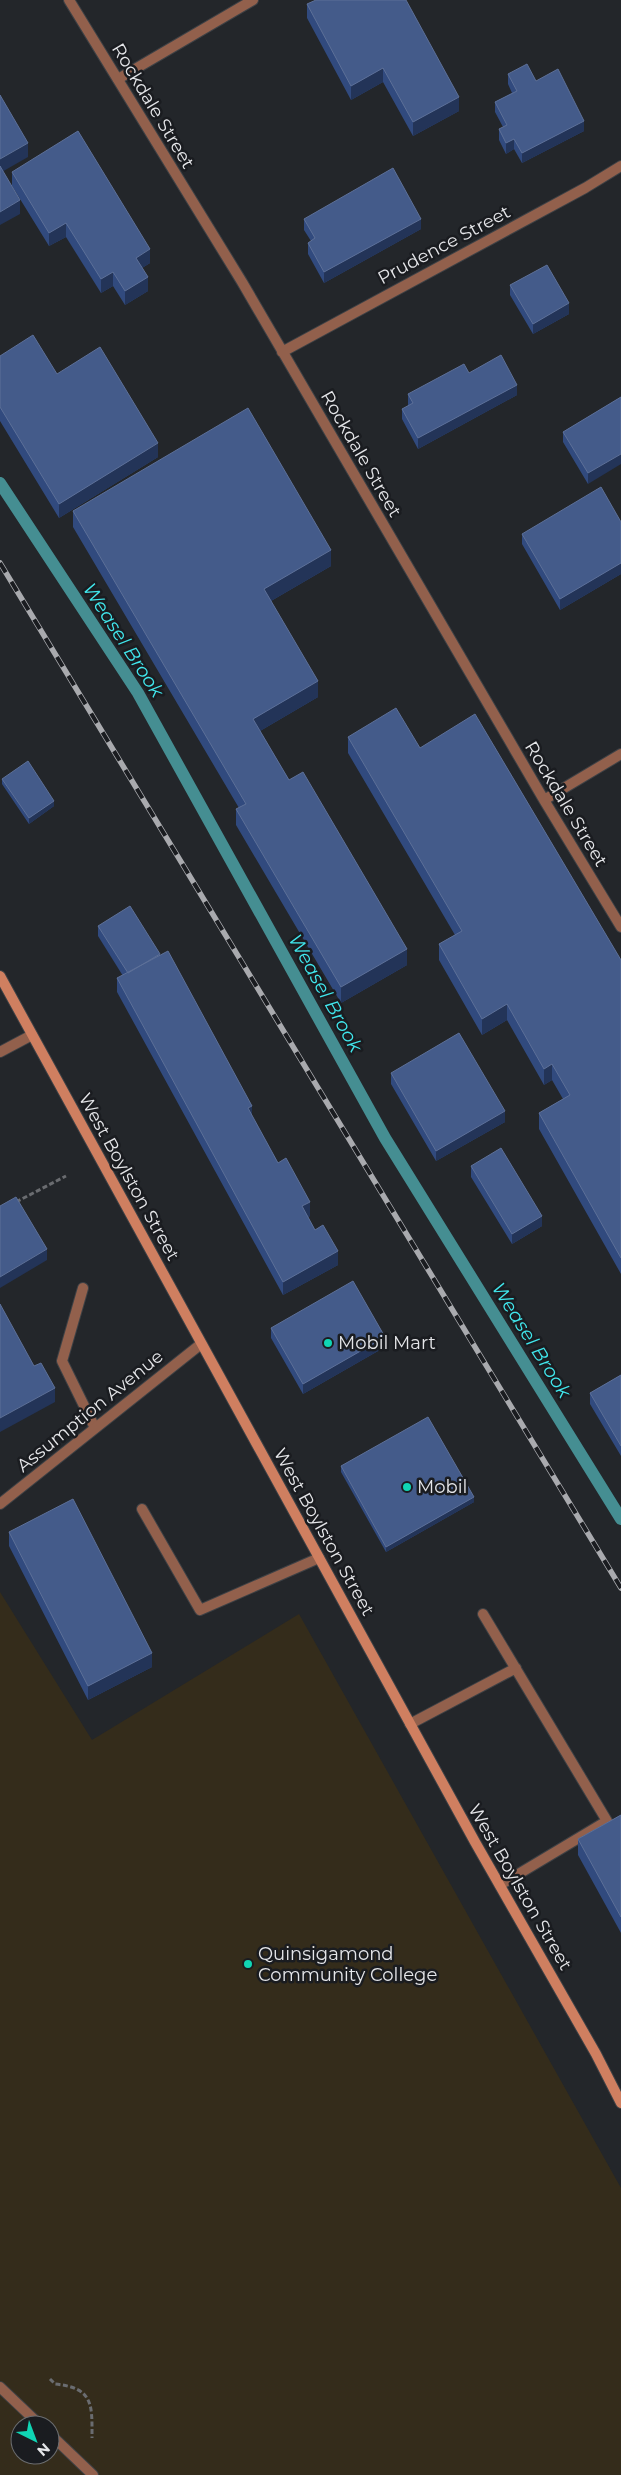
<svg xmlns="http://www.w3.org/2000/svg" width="621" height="2475" font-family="Montserrat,sans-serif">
	<rect width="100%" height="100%" fill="#23262a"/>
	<path fill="#342c1b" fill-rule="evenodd" d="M0,1592L92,1740L299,1614L621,2188V2475H0ZM20,2425H50V2455H20Z"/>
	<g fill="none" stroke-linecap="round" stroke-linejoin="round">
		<path stroke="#458e92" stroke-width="12" d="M0,483L138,693L385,1138L621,1519"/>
		<defs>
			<path id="lane" d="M118,79L253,0
				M83,1288L62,1361L95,1428
				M142,1509L200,1610L319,1558
				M483,1614L607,1821L500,1885
				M410,1724L516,1668
				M0,2387L40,2425
				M50,2434L93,2475"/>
			<path id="street" d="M69,0L242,282L544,800L621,927
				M282,352L585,188L621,166
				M544,800L621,754
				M0,1052L32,1035
				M0,1504L201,1344"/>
			<path id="secondary" d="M0,976L475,1842L596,2054L621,2103"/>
		</defs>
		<use href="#lane" stroke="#3e4145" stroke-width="12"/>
		<use href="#street" stroke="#3e4145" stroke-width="12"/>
		<use href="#secondary" stroke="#3e4145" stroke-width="12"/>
		<path stroke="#6a6c70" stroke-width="3" stroke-dasharray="5 2.5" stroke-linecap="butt" d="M16,1202L66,1176
			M50,2379L55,2384C94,2388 92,2405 92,2438"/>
		<use href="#lane" stroke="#92604c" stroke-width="10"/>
		<use href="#street" stroke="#92604c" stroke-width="10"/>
		<use href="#secondary" stroke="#cf7f60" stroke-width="10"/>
		<defs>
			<path id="rail" d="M0,563L621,1588"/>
		</defs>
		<use href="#rail" stroke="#a9aaae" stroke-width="5.5"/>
		<use href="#rail" stroke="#1a1c20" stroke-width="4" stroke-dasharray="11" stroke-linecap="butt"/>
	</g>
	<path fill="#314a7e" d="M307,4L459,111L413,136L383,82L351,100L307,18Z
		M508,74L536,81L584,131L522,163L514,149L506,154L499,140V129L503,127L495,112V102L512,93L508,84Z
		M12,172L150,263L142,268L148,291L125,305L113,286L101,293L66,237L49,246L12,186Z
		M304,219L421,229L324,283L308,254V243L311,241L304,230Z
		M510,285L569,314L533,334L510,295Z
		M0,356L158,457L59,518L0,421Z
		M469,373L517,395L418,449L402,419V409L408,406V394Z
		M621,397L588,484L563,442V432Z
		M73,511L331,566L271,601L318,697L260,731L289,780L407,965L341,1003L236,825V809L239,808L73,527Z
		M621,522V574L560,610L522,544V534Z
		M348,737L420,748L621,960V1274L539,1129V1113L563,1099L552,1080L544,1085L507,1020L482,1035L439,960V944L455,935L348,753Z
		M2,779L54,806L29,824L2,784Z
		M98,926L160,955L252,1116L278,1163L310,1216L308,1217L315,1230L338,1265L283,1295L117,992V978L123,976L98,936Z
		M391,1073L505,1122L436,1161L391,1084Z
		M471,1166L542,1226L512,1244L471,1177Z
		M271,1328L385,1347L303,1394L271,1338Z
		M621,1375V1456L590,1404V1393Z
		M341,1466L474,1502L386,1552L341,1472Z
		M9,1532L152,1667L88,1700L9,1546Z
		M621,1815V1933L578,1855V1839Z"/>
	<path fill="#233458" d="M383,68V82L351,100V86Z
		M459,97V111L413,136V122Z
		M584,121V131L522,163V153Z
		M514,139V149L506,154V143Z
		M28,143V157L0,173V159Z
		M20,200V214L0,225V212Z
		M421,219V229L324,283V272Z
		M66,223V237L49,246V233Z
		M150,249V263L136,272V258Z
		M113,272V286L101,293V279Z
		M148,277V291L125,305V291Z
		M569,303V314L533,334V324Z
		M517,385V395L418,449V438Z
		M158,443V457L59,518V504Z
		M621,454V464L588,484V473Z
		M331,550V566L264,605V589Z
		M621,563V574L560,610V599Z
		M318,681V697L253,735V719Z
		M54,801V806L29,824V818Z
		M407,949V965L341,1003V987Z
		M507,1004V1020L482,1035V1019Z
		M552,1064V1080L544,1085V1069Z
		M252,1106V1120L248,1108Z
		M505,1111V1122L436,1161V1151Z
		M310,1202V1216L302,1220V1206Z
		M542,1216V1226L512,1244V1234Z
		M47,1249V1260L0,1288V1277Z
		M338,1251V1265L283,1295V1282Z
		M385,1337V1347L303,1394V1384Z
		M55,1388V1402L0,1432V1418Z
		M474,1497V1502L386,1552V1547Z
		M152,1653V1667L88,1700V1686Z"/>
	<path fill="#445b8a" stroke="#5d7098" d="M316,0H406L459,97L413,122L383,68L351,86L307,4Z
		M527,64L536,81L558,69L584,121L522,153L514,139L506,143L499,129L507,125L495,102L517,91L508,74Z
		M0,95L28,143L0,159Z
		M78,131L150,249L136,258L148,277L125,291L113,272L101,279L66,223L49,233L12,172Z
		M0,166L20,200L0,212Z
		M393,168L421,219L324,272L308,243L315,238L304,219Z
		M547,265L569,303L533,324L510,285Z
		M33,335L57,374L100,347L158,443L59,504L0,407V356Z
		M501,355L517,385L418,438L402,409L413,403L408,394L464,364L469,373Z
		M621,397V454L588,473L563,432Z
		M248,408L331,550L264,589L318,681L253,719L289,780L303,772L407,949L341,987L236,809L246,804L73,511Z
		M601,487L621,522V563L560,599L522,534Z
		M396,708L420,748L475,714L621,960V1258L539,1113L570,1095L552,1064L544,1069L507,1004L482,1019L439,944L462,931L348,737Z
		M28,761L54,801L29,818L2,779Z
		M130,906L160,954L128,973L98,926Z
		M168,951L252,1106L248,1108L278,1163L286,1158L310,1202L302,1206L315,1230L323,1225L338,1251L283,1282L117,978Z
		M459,1033L505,1111L436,1151L391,1073Z
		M501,1148L542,1216L512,1234L471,1166Z
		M16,1197L47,1249L0,1277V1206Z
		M353,1281L385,1337L303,1384L271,1328Z
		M0,1304L34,1366L41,1363L55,1388L0,1418Z
		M621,1375V1446L590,1393Z
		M428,1417L474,1497L386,1547L341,1466Z
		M73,1499L152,1653L88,1686L9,1532Z
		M621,1815V1917L578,1839Z"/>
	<g fill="#10d5b4" stroke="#1a1c20" stroke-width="2">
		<circle cx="328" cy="1343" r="5"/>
		<circle cx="407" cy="1487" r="5"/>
		<circle cx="248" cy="1964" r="5"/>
	</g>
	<g text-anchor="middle" stroke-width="5" stroke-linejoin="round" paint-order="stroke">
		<g font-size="18" fill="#e5e6e9" stroke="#1a1c20">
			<text transform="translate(153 106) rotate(59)" y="6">Rockdale Street</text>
			<text transform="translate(444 245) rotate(-28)" y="6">Prudence Street</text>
			<text transform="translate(361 454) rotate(60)" y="6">Rockdale Street</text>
			<text transform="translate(566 804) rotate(59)" y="6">Rockdale Street</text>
			<text transform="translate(129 1177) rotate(61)" y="6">West Boylston Street</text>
			<text transform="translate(90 1411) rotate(-39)" y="6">Assumption Avenue</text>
			<text transform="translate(324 1532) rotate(61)" y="6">West Boylston Street</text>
			<text transform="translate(520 1887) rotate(60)" y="6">West Boylston Street</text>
		</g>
		<g font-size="18" fill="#e5e6e9" stroke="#1a1c20" text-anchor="start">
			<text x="338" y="1349">Mobil Mart</text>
			<text x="417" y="1493">Mobil</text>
			<text x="258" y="1960">Quinsigamond<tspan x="258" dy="21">Community College</tspan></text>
		</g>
		<g font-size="19" font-style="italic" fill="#41e7ed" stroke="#1a1c20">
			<text transform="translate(124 640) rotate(57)" y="7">Weasel Brook</text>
			<text transform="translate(326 993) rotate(61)" y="7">Weasel Brook</text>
			<text transform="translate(532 1340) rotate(58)" y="7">Weasel Brook</text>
		</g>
	</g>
	<g transform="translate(35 2440) rotate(138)"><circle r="24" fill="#1a1c20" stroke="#6b6d70"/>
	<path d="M0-4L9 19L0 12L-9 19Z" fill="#10d5b4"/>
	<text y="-8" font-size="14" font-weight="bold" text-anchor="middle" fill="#e5e6e9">N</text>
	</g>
</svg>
